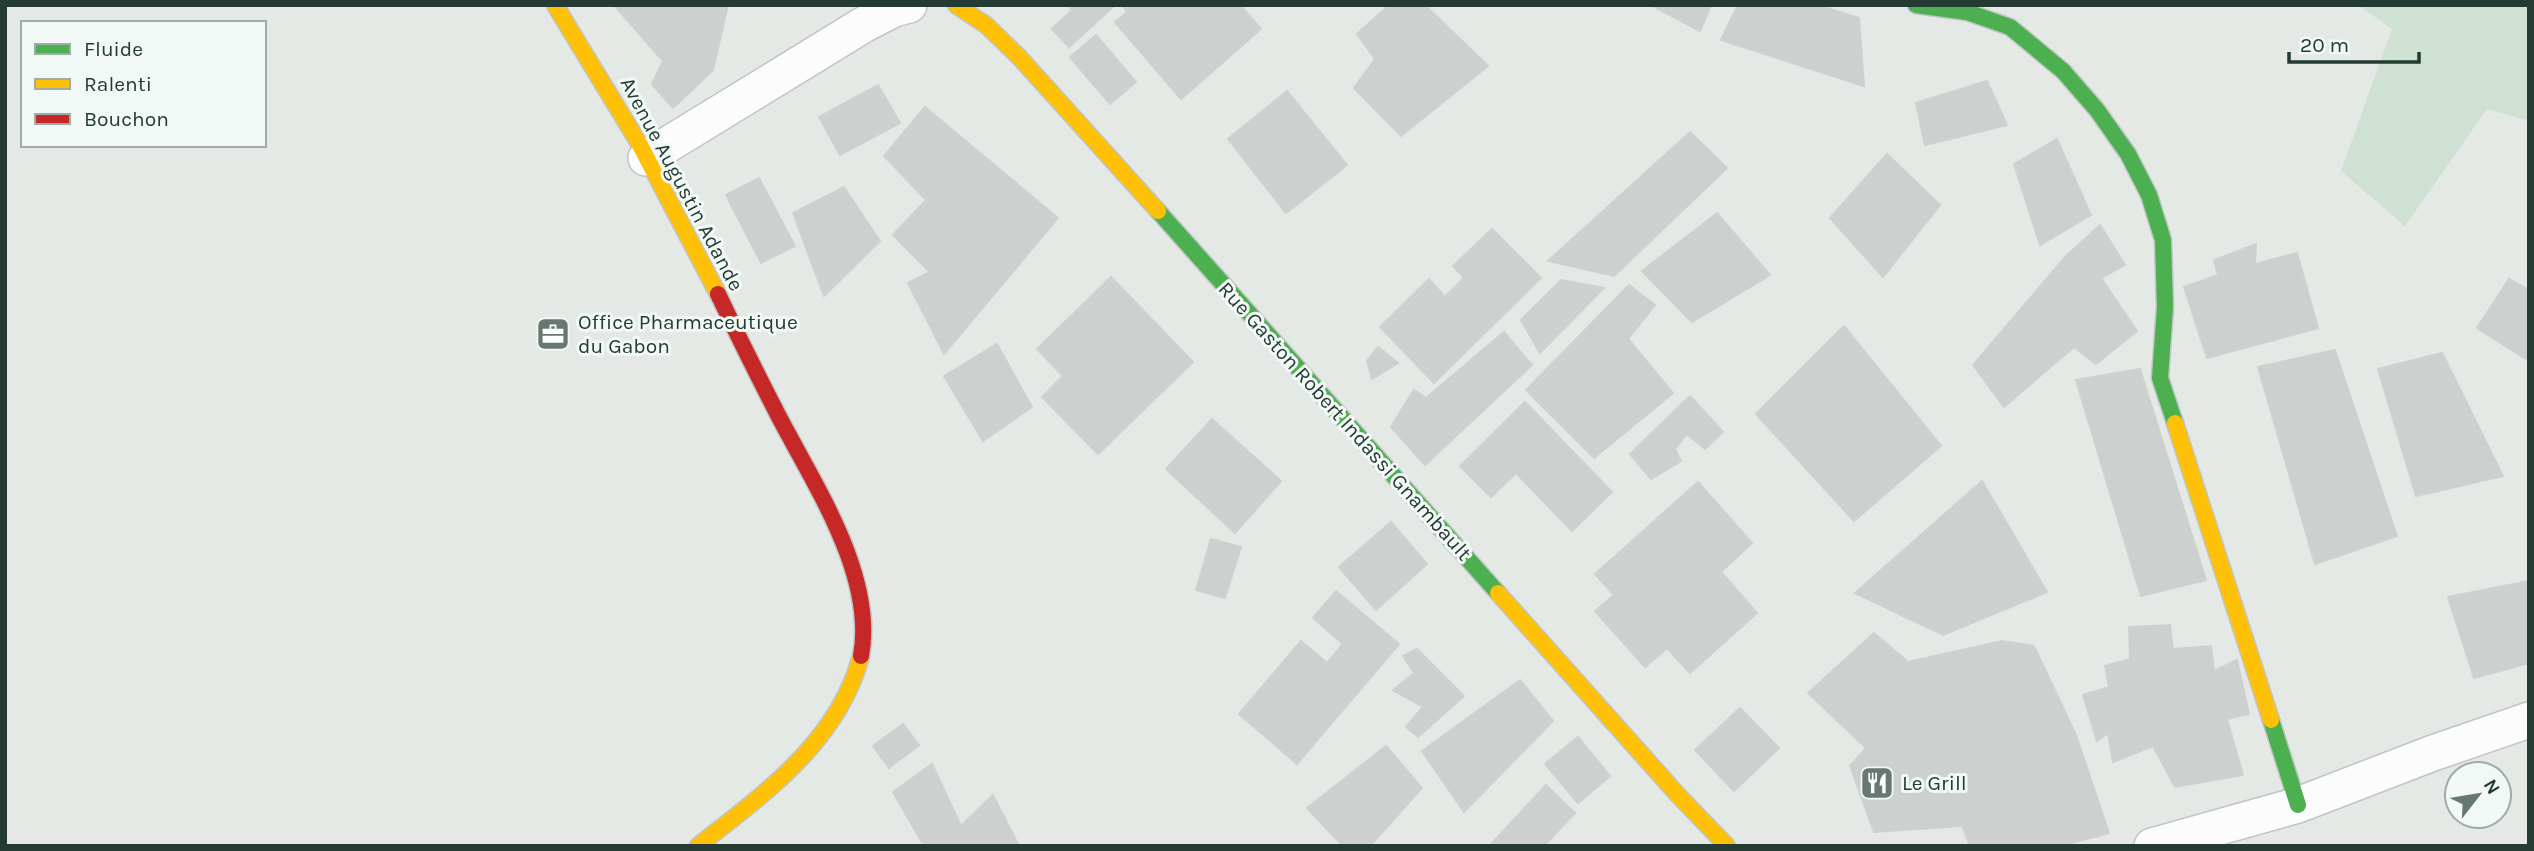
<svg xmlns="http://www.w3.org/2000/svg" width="2534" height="851" viewBox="0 0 2534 851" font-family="Karla,sans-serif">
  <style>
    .green { fill: #cee1d2 }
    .building { fill: #ccd0ce; stroke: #cdd2cf; stroke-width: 2 }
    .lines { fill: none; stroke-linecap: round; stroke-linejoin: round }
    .street-casing { stroke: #c1c6c3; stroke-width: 38 }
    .fast-casing { stroke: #c0c6c3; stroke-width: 19 }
    .slow-casing { stroke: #c0c6c3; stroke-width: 19 }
    .jam-casing { stroke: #c0c6c3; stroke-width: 19 }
    .street { stroke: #fbfcfb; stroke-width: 35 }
    .fast { stroke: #4caf50; stroke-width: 16 }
    .slow { stroke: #ffc107; stroke-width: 16 }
    .jam { stroke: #c62828; stroke-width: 16 }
    .labels { text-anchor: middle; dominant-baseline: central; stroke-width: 6; stroke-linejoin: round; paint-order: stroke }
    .street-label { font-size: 21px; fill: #233b32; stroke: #f2f8f5 }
    .poi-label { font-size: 21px; fill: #233b32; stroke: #f2f8f5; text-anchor: start }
  </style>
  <rect width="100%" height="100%" fill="#e4e9e6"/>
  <polygon class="green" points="2358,5 2529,5 2529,121 2487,109 2405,226 2341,171 2392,29"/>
  <g class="building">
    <polygon points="614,5 728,5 713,70 673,108 652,84 663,61"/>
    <polygon points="1068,5 1115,5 1069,47 1052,29 1072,10"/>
    <polygon points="1122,5 1240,5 1261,29 1181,99 1115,22 1127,12"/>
    <polygon points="1389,5 1425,5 1488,66 1401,136 1354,88 1375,59 1357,34"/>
    <polygon points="1651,5 1711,5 1700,31"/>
    <polygon points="1738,5 1827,5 1827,8 1859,18 1864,86 1721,40"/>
    <polygon points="1096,35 1136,82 1110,104 1070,57"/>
    <polygon points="1987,81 2007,125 1925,145 1916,103"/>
    <polygon points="878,85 900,123 840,155 819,117"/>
    <polygon points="1287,91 1347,165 1286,213 1228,139"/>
    <polygon points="925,107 1058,218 944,354 908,283 930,272 893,235 926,200 884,156"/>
    <polygon points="1690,132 1727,168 1614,276 1548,261"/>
    <polygon points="2057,139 2091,215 2040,245 2014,164"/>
    <polygon points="1887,154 1940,205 1883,277 1830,218"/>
    <polygon points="759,178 795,246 761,263 726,195"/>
    <polygon points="844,187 880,241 824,296 793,213"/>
    <polygon points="1717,213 1770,275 1692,322 1642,271"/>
    <polygon points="2100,225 2125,265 2101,278 2137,331 2096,364 2074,347 2004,407 1973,365 2066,256"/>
    <polygon points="1492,229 1541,278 1434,383 1380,327 1429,279 1445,297 1464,278 1453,266"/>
    <polygon points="2256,244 2255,264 2297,253 2318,328 2207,358 2184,287 2218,275 2214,260"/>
    <polygon points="1111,277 1193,362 1098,454 1042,397 1063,376 1037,349"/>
    <polygon points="2509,279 2529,290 2529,361 2477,328"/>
    <polygon points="1561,280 1604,288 1540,353 1521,320"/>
    <polygon points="1629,285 1655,305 1628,339 1673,393 1594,458 1526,390"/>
    <polygon points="1844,326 1941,446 1854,521 1756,414"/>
    <polygon points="1504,332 1532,365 1425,465 1391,427 1414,390 1426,398"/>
    <polygon points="997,344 1032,407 983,441 944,376"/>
    <polygon points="1378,347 1398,363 1372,379 1367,361"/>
    <polygon points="2335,350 2397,536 2315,564 2258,367"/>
    <polygon points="2442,353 2503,476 2416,496 2378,369"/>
    <polygon points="2140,369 2206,580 2141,596 2076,380"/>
    <polygon points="1690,396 1723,432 1705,449 1687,434 1675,449 1681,461 1651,479 1630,454"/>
    <polygon points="1525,402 1612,492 1572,531 1516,473 1491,497 1460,466"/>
    <polygon points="1212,419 1281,481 1235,533 1166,469"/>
    <polygon points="1982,481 2047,592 1943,635 1855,593"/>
    <polygon points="1698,482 1752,543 1721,572 1757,613 1690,673 1667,648 1645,667 1595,611 1614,595 1595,574"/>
    <polygon points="1391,522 1427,564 1376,610 1339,567"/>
    <polygon points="1211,539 1241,547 1225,598 1196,590"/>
    <polygon points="2529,581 2529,663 2474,678 2448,597"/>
    <polygon points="1336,591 1399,644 1297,764 1239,714 1301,641 1327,663 1343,644 1313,618"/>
    <polygon points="2170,625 2173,649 2211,646 2214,671 2237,660 2249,714 2227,719 2243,775 2175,787 2153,746 2113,762 2108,733 2097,741 2083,695 2109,687 2105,666 2130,659 2129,627"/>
    <polygon points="1874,633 1908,662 2002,641 2034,646 2076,735 2109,833 2060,846 1970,846 1962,826 1874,832 1850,766 1866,748 1808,693"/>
    <polygon points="1417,649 1464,696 1418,737 1406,727 1423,707 1393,690 1414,673 1403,656"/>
    <polygon points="1520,680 1553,721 1464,812 1422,751"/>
    <polygon points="1740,708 1779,748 1734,791 1695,750"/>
    <polygon points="903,724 919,745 889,768 873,746"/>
    <polygon points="1578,737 1610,776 1578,803 1545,764"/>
    <polygon points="1386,746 1422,788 1370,846 1343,846 1307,808"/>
    <polygon points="932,764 961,826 993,795 1019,846 924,846 893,792"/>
    <polygon points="1546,785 1575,813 1544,846 1494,846 1492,843"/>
  </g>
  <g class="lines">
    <defs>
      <g id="street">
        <polyline points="646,158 863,25 894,9 909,5"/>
        <polyline points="2152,846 2298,805 2433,753 2529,720"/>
      </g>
      <g id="fast">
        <polyline points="1916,5 1967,12 2010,27 2063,71 2097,110 2128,154 2149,195 2163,240 2165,307 2160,378 2175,423"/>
        <polyline points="1158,211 1498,593"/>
        <polyline points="2271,720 2298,805"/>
      </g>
      <g id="slow">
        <polyline points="555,5 640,145 718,294"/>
        <polyline points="956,5 986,25 1020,58 1158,211"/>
        <polyline points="2175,423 2271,720"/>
        <polyline points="1498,593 1677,794 1727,846"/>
        <path d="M698 846C765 793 838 742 861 656"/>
      </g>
      <path id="jam" d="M718 294C737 334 757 374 777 413 813 483 876 575 861 656"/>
    </defs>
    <use href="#street" class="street-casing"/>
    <use href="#fast" class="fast-casing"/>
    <use href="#slow" class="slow-casing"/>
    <use href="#jam" class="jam-casing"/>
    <use href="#street" class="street"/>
    <use href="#fast" class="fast"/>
    <use href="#slow" class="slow"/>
    <use href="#jam" class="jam"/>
  </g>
  <defs>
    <symbol id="office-square" viewBox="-11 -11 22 22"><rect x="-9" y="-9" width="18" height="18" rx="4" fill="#677871" stroke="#f2f8f5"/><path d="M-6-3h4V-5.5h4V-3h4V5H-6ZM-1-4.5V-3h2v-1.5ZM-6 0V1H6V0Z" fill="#fff"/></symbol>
    <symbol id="restaurant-square" viewBox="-11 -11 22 22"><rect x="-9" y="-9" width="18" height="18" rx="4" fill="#677871" stroke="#f2f8f5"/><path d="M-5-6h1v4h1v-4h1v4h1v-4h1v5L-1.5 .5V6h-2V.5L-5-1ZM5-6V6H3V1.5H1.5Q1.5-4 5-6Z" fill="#fff"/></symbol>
  </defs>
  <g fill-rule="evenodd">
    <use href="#office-square" x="534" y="315" width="38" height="38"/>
    <use href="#restaurant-square" x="1858" y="764" width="38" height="38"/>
  </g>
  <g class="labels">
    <g class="street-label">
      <text transform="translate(682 184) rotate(62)">Avenue Augustin Adande</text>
      <text transform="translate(1345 421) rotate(48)">Rue Gaston Robert Indassi Gnambault</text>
    </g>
    <g class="poi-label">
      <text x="578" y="322">Office Pharmaceutique<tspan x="578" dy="24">du Gabon</tspan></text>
      <text x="1902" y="783">Le Grill</text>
    </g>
  </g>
  <rect width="2534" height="851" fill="none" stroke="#233b32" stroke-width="14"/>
  <rect x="21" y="21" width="245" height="126" fill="#f2f8f5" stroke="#9faca7" stroke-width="2"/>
  <rect x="35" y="44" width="35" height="10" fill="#4caf50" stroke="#9faca7" stroke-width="2"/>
  <text x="84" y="56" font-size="21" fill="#233b32">Fluide</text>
  <rect x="35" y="79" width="35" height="10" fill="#ffc107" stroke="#9faca7" stroke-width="2"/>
  <text x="84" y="91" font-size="21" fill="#233b32">Ralenti</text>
  <rect x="35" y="114" width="35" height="10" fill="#c62828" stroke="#9faca7" stroke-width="2"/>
  <text x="84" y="126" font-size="21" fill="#233b32">Bouchon</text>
  <g transform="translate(2478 795) rotate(59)"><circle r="33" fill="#f2f8f5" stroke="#9faca7" stroke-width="2"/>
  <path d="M0-5L12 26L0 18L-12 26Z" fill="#677871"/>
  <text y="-10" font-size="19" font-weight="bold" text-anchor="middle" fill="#233b32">N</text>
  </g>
  <path d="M2289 52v10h130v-10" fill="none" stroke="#233b32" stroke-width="3.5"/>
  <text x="2300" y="52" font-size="21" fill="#233b32" stroke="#f2f8f5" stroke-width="5" paint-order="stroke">20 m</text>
</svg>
